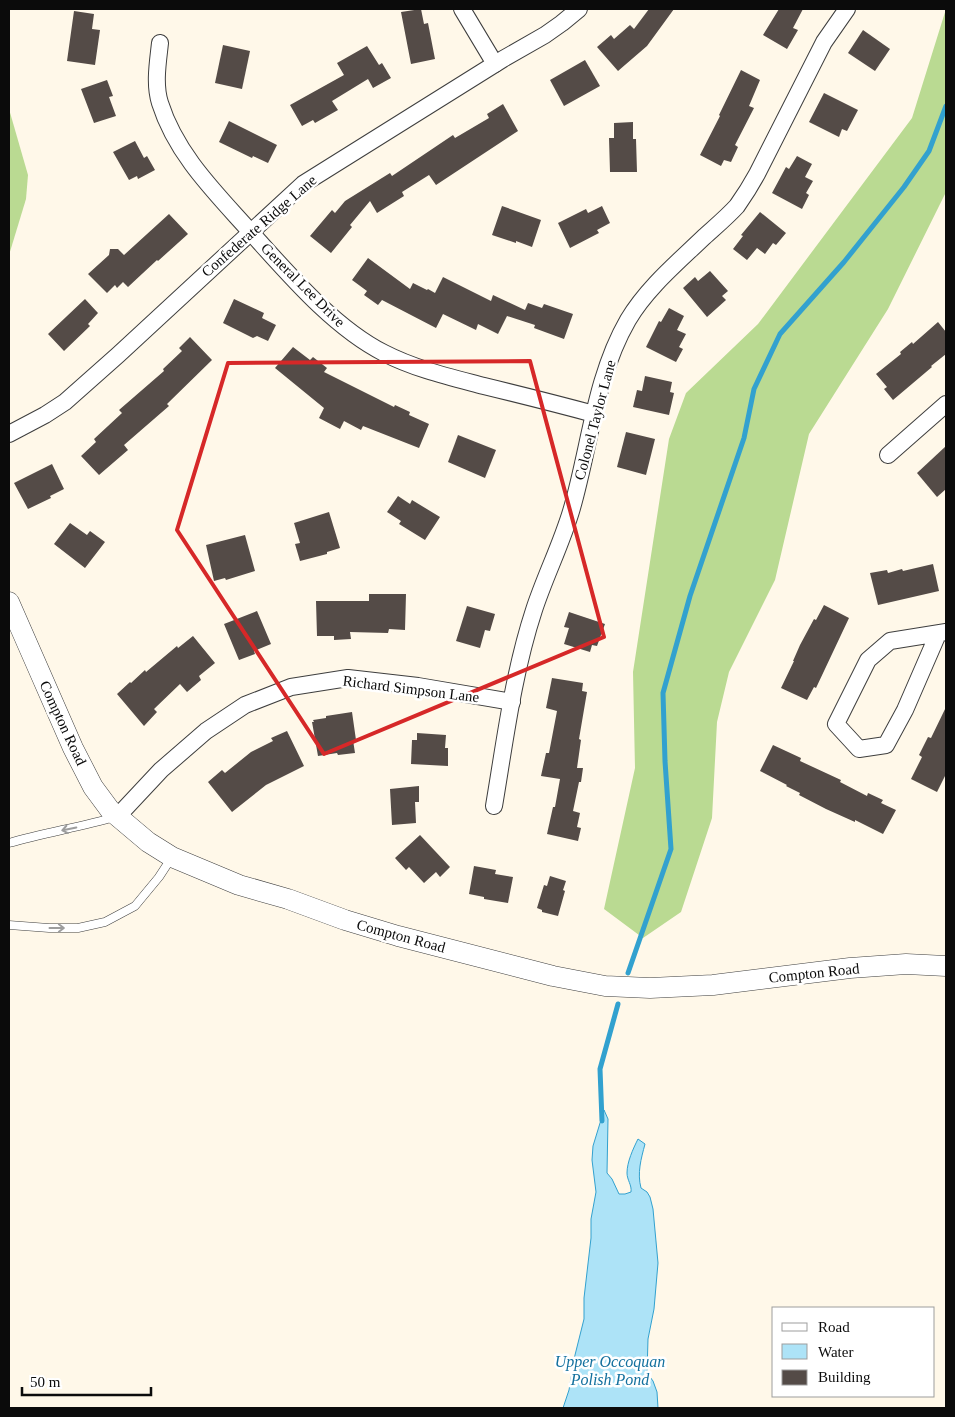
<svg xmlns="http://www.w3.org/2000/svg" width="955" height="1417" viewBox="0 0 955 1417" font-family="'Times New Roman',serif">
  <style>
    .forest { fill: #bada92 }
    .water { fill: #ade3f7; stroke: #32a1cf }
    .lines { fill: none; stroke-linecap: round; stroke-linejoin: round }
    .stream { stroke: #32a1cf; stroke-width: 5 }
    .building { fill: #544b47 }
    .service-casing { stroke: #3e3e3e; stroke-width: 9 }
    .minor-casing { stroke: #3e3e3e; stroke-width: 18 }
    .tertiary-casing { stroke: #3e3e3e; stroke-width: 21 }
    .service { stroke: #fff; stroke-width: 8 }
    .minor { stroke: #fff; stroke-width: 16 }
    .tertiary { stroke: #fff; stroke-width: 20 }
    .oneway { stroke: #9d9d9d }
    .marked { fill: none; stroke: #d62828; stroke-width: 4; stroke-linejoin: round }
    .labels { text-anchor: middle; dominant-baseline: central; stroke-width: 5; stroke-linejoin: round; paint-order: stroke }
    .street-label { font-size: 15px; fill: #0b0b0b; stroke: #fff }
    .water-label { font-size: 16px; font-style: italic; fill: #13709e; stroke: #fff }
  </style>
  <rect width="100%" height="100%" fill="#fff8e9"/>
  <g class="forest">
    <polygon points="946,9 946,192 888,309 809,434 775,580 729,672 717,722 712,818 681,912 643,938 604,909 635,768 633,672 669,439 686,393 758,324 912,118"/>
    <polygon points="9,109 28,175 26,199 9,255"/>
  </g>
  <path class="water" d="M604 1110 608 1119 607 1173 612 1179 619 1194H625L631 1192C632 1185 627 1180 627 1173 627 1162 633 1149 638 1139L645 1144C641 1159 637 1173 641 1188L647 1192 650 1197 653 1209 658 1263 654 1309 648 1339 647 1373 653 1381 657 1392 658 1408H563L569 1390 575 1355 584 1319V1298L591 1238V1219L596 1192 592 1160 593 1146Z"/>
  <g class="lines">
    <g class="stream">
      <polyline points="628,973 671,849 665,761 663,693 690,596 744,438 754,389 780,334 844,262 904,187 929,151 946,106"/>
      <polyline points="602,1121 600,1069 618,1004"/>
    </g>
  </g>
  <g class="building">
    <polygon points="421,9 424,24 428,23 435,59 411,64 401,12"/>
    <polygon points="649,9 674,9 647,46 618,71 597,47 611,35 614,39 630,25 634,29"/>
    <polygon points="779,9 803,9 793,28 798,30 787,49 763,35"/>
    <polygon points="74,11 94,14 92,29 100,30 95,65 67,61"/>
    <polygon points="863,30 890,49 875,71 848,53"/>
    <polygon points="223,45 250,51 242,89 215,83"/>
    <polygon points="367,46 379,65 382,63 391,78 373,88 368,79 332,101 338,110 315,123 313,120 302,126 290,105 344,75 337,63"/>
    <polygon points="585,60 600,86 564,106 550,80"/>
    <polygon points="741,70 760,80 749,106 754,108 735,145 738,147 731,162 724,160 721,166 700,155 720,116 719,115"/>
    <polygon points="107,80 113,96 109,97 116,116 94,123 81,89"/>
    <polygon points="824,93 858,110 847,131 842,129 839,137 809,122"/>
    <polygon points="503,104 518,131 436,185 429,175 402,192 404,196 377,213 370,201 350,225 352,227 331,253 310,236 332,210 335,213 345,201 390,173 392,176 453,135 455,138 489,118 487,114"/>
    <polygon points="229,121 277,145 268,163 253,156 252,158 219,142"/>
    <polygon points="633,122 633,139 636,139 637,172 610,172 609,138 614,138 614,123"/>
    <polygon points="135,141 144,158 147,156 155,170 138,179 137,176 129,180 113,152"/>
    <polygon points="797,156 812,164 805,177 813,181 806,193 809,195 802,209 772,193 786,167 789,169"/>
    <polygon points="502,206 541,220 532,247 516,241 516,243 492,235"/>
    <polygon points="602,206 610,223 597,230 599,233 570,248 558,223 586,209 588,213"/>
    <polygon points="760,212 786,233 776,245 773,243 765,254 757,248 747,260 733,249 743,236 741,235"/>
    <polygon points="169,214 188,234 158,261 157,260 128,287 123,282 117,288 115,285 107,293 88,274 109,255 110,249 118,249 124,255"/>
    <polygon points="368,258 410,289 413,283 427,290 428,289 435,293 443,277 491,301 493,295 525,310 528,303 542,308 544,304 573,314 564,339 534,328 535,325 507,316 498,334 478,324 476,330 443,314 436,328 382,300 378,305 364,295 367,291 352,280"/>
    <polygon points="710,271 728,291 722,296 726,300 707,317 683,288 695,277 698,281"/>
    <polygon points="85,299 98,313 88,324 90,326 64,351 48,334"/>
    <polygon points="234,299 264,313 262,318 276,325 268,341 257,336 253,338 223,323"/>
    <polygon points="669,308 684,316 677,330 686,334 679,347 683,349 676,362 646,347 659,321 661,322"/>
    <polygon points="938,322 946,332 946,354 931,366 932,367 893,400 884,389 887,387 876,374 901,354 900,352 912,342 913,344"/>
    <polygon points="190,337 212,360 167,404 169,406 124,445 128,450 99,475 81,456 96,442 94,439 122,413 119,410 164,371 163,369 182,351 179,348"/>
    <polygon points="293,347 310,360 313,357 327,368 324,372 394,407 395,405 410,412 409,415 429,424 419,448 363,426 361,430 344,421 340,429 319,418 324,408 275,368"/>
    <polygon points="645,376 672,382 670,392 674,393 669,415 633,407 637,390 642,391"/>
    <polygon points="626,432 655,439 646,475 617,467"/>
    <polygon points="458,435 496,450 485,478 448,462"/>
    <polygon points="946,446 946,489 937,497 917,473"/>
    <polygon points="52,464 64,489 50,496 51,498 28,509 14,483"/>
    <polygon points="398,496 410,504 412,500 440,517 425,540 399,524 401,521 387,512"/>
    <polygon points="329,512 340,548 327,552 327,554 300,561 295,544 300,543 294,523"/>
    <polygon points="70,523 87,535 90,531 105,542 85,568 54,544"/>
    <polygon points="245,535 255,571 226,580 225,578 214,581 206,545"/>
    <polygon points="933,564 939,591 878,605 870,573 887,570 888,573 902,569 903,571"/>
    <polygon points="369,594 406,594 405,630 389,629 388,633 350,632 351,639 334,640 334,636 317,636 316,601 369,601"/>
    <polygon points="824,605 849,618 816,688 814,687 807,700 781,688 794,661 793,661 800,645 814,619 816,620"/>
    <polygon points="467,606 495,614 490,631 485,630 480,648 456,641"/>
    <polygon points="257,611 271,644 254,651 255,654 239,660 224,624"/>
    <polygon points="569,612 605,624 597,646 592,645 590,652 564,644 569,628 564,627"/>
    <polygon points="193,636 215,663 199,676 201,680 187,692 180,684 154,709 157,712 144,726 117,694 130,682 131,683 145,670 146,672 177,646 178,648"/>
    <polygon points="552,678 583,683 582,691 587,692 579,739 581,740 577,768 583,768 581,782 579,782 573,811 580,813 577,827 581,828 578,841 547,834 553,807 555,807 560,779 541,776 546,753 549,753 557,711 546,708"/>
    <polygon points="946,707 946,774 937,792 911,779 922,757 919,755 928,737 931,738"/>
    <polygon points="352,712 356,740 353,740 355,753 338,755 337,753 318,756 312,722 314,722 313,720 326,718 326,716"/>
    <polygon points="287,731 304,766 266,785 232,812 208,782 222,770 225,773 251,752 273,741 271,738"/>
    <polygon points="417,733 446,735 445,748 448,748 448,766 411,764 412,740 417,740"/>
    <polygon points="773,745 801,758 800,761 841,780 840,782 867,796 868,793 883,800 881,803 896,810 883,834 855,820 855,822 826,809 799,795 800,793 786,786 787,785 760,771"/>
    <polygon points="419,786 419,802 415,802 416,823 392,825 390,789"/>
    <polygon points="420,835 450,867 440,877 436,872 424,883 409,867 406,870 395,858"/>
    <polygon points="474,866 496,870 495,874 513,877 508,903 484,899 484,897 469,894"/>
    <polygon points="550,876 566,881 563,890 565,891 558,916 542,912 542,910 537,908 544,885 547,886"/>
  </g>
  <g class="lines">
    <defs>
      <g id="service">
        <path d="M9 843C44 833 80 827 115 817"/>
        <polyline points="9,925 49,928 78,928 105,922 135,906 159,877 172,857"/>
      </g>
      <g id="minor">
        <polyline points="462,9 495,64"/>
        <path d="M160 43C158 62 154 84 160 103 177 157 219 196 255 237 292 278 335 328 384 353 415 369 450 377 484 386 521 395 557 404 594 414"/>
        <polyline points="9,434 45,415 65,402 118,355 303,184 503,59 545,35 562,23 579,9"/>
        <polyline points="888,455 946,404"/>
        <polyline points="938,634 905,710 886,745 859,749 836,724 868,660 890,641 946,632"/>
        <path d="M494 806C505 741 513 674 534 610 545 576 562 543 572 508 590 446 595 377 628 320 647 288 677 263 704 237 715 227 727 217 737 206 744 196 751 185 757 174L824 42 847 9"/>
        <polyline points="117,817 161,770 206,731 245,705 291,687 348,678 418,686 512,702"/>
      </g>
      <polyline id="tertiary" points="9,602 73,748 93,787 110,810 148,842 172,857 239,885 288,899 345,920 398,936 553,976 605,986 650,988 713,985 850,968 906,964 946,966"/>
    </defs>
    <use href="#service" class="service-casing"/>
    <use href="#minor" class="minor-casing"/>
    <use href="#tertiary" class="tertiary-casing"/>
    <use href="#service" class="service"/>
    <use href="#minor" class="minor"/>
    <use href="#tertiary" class="tertiary"/>
  </g>
  <defs><path id="oneway-shaft" d="M-6 0H5M1.5-3L5.5 0L1.5 3" fill="none" stroke-width="1.6" stroke-linecap="round" stroke-linejoin="round" transform="scale(1.25)"/></defs>
  <g class="oneway">
    <use href="#oneway-shaft" transform="translate(69 829) rotate(168)"/>
    <use href="#oneway-shaft" transform="translate(57 928)"/>
  </g>
  <path class="marked" d="M530 361 604 637 324 754 177 530 228 363Z"/>
  <g class="labels">
    <g class="street-label">
      <text transform="translate(259 226) rotate(-41)">Confederate Ridge Lane</text>
      <text transform="translate(303 285) rotate(45)">General Lee Drive</text>
      <text transform="translate(595 420) rotate(-75)">Colonel Taylor Lane</text>
      <text transform="translate(411 689) rotate(7)">Richard Simpson Lane</text>
      <text transform="translate(63 723) rotate(65)">Compton Road</text>
      <text transform="translate(401 936) rotate(15)">Compton Road</text>
      <text transform="translate(814 973) rotate(-6)">Compton Road</text>
    </g>
    <g class="water-label">
      <text x="610" y="1361">Upper Occoquan<tspan x="610" dy="18">Polish Pond</tspan></text>
    </g>
  </g>
  <rect width="955" height="1417" fill="none" stroke="#0b0b0b" stroke-width="20"/>
  <rect x="772" y="1307" width="162" height="90" fill="#ffffff" stroke="#9d9d9d"/>
  <rect x="782" y="1323" width="25" height="8" fill="#ffffff" stroke="#9d9d9d"/>
  <text x="818" y="1332" font-size="15" fill="#0b0b0b">Road</text>
  <rect x="782" y="1344" width="25" height="15" fill="#ade3f7" stroke="#9d9d9d"/>
  <text x="818" y="1357" font-size="15" fill="#0b0b0b">Water</text>
  <rect x="782" y="1370" width="25" height="15" fill="#544b47" stroke="#9d9d9d"/>
  <text x="818" y="1382" font-size="15" fill="#0b0b0b">Building</text>
  <path d="M22 1387v8h129v-8" fill="none" stroke="#0b0b0b" stroke-width="2.5"/>
  <text x="30" y="1387" font-size="15" fill="#0b0b0b" stroke="#ffffff" stroke-width="4" paint-order="stroke">50 m</text>
</svg>
